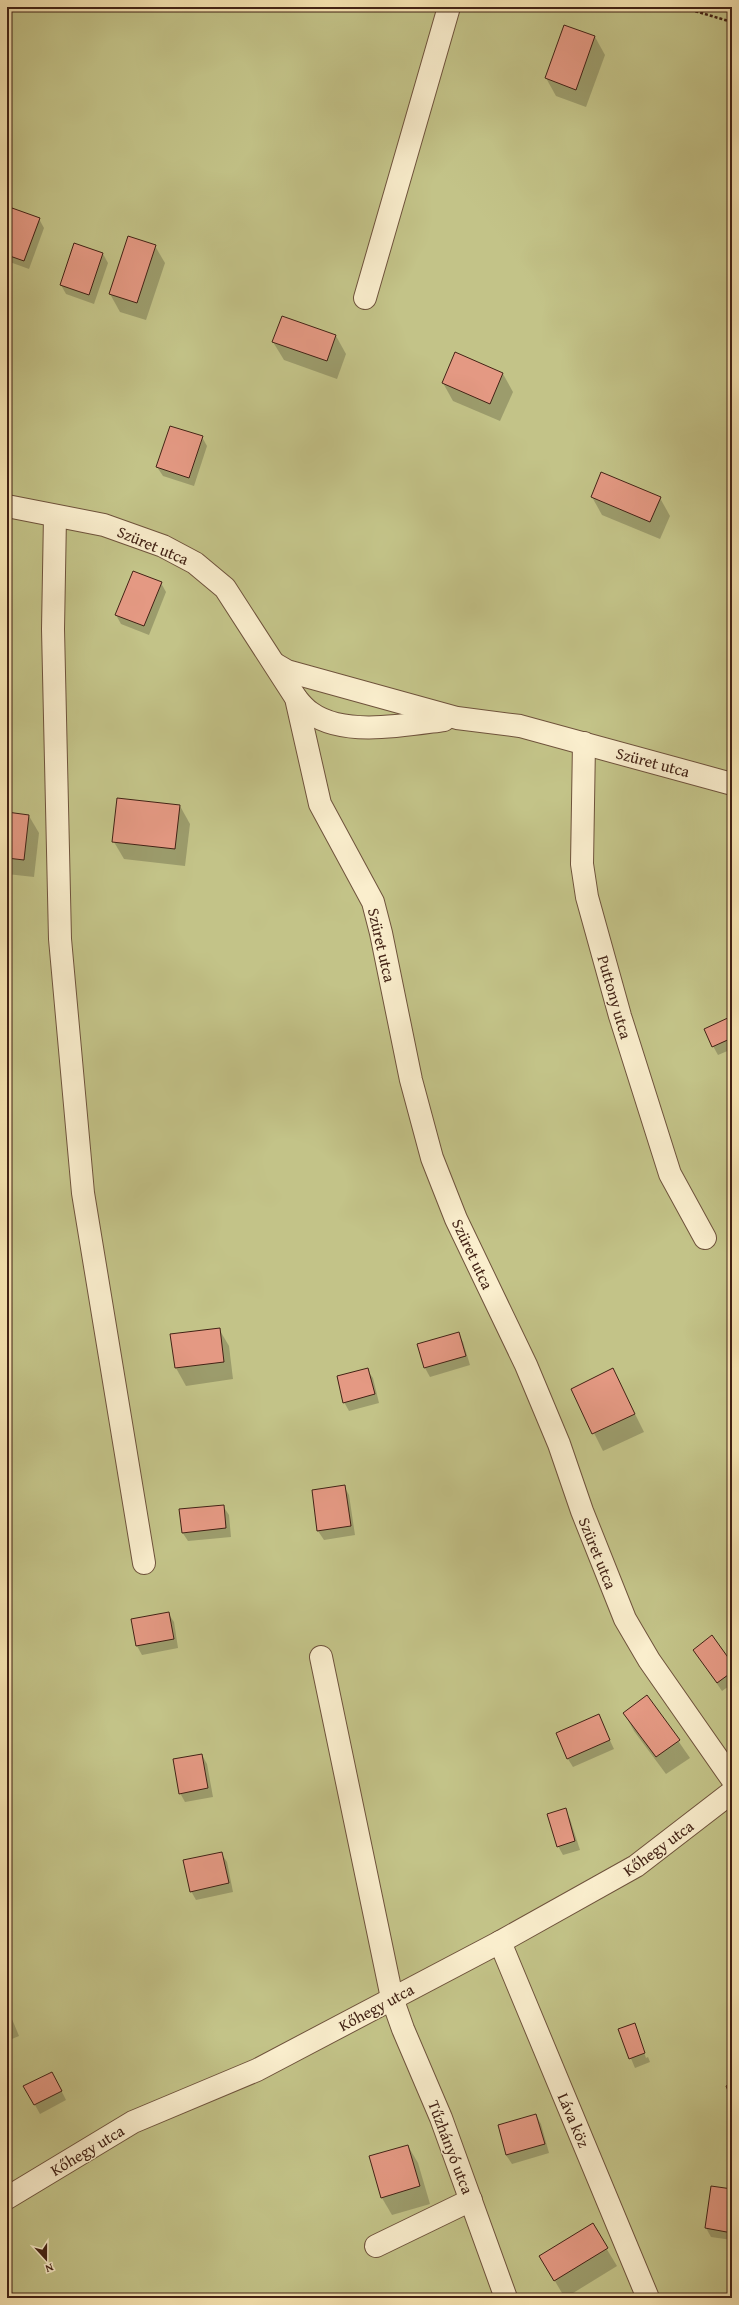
<svg xmlns="http://www.w3.org/2000/svg" width="739" height="2305" viewBox="0 0 739 2305" font-family="'Gentium Book Plus',serif">
  <style>
    .green { fill: #c3c388; stroke: #82724e }
    .shadow { fill: #0003 }
    .building { fill: #e49983; stroke: #422215 }
    .lines { fill: none; stroke-linecap: round; stroke-linejoin: round }
    .minor-casing { stroke: #6f533c; stroke-width: 24 }
    .path { stroke: #422215; stroke-width: 2.5; stroke-dasharray: 3 2; stroke-linecap: butt }
    .minor { stroke: #faeecd; stroke-width: 22 }
    .labels { text-anchor: middle; dominant-baseline: central; stroke-width: 3; stroke-linejoin: round; paint-order: stroke }
    .street-label { font-size: 16px; fill: #422215; stroke: #faeecd }
  </style>
  <rect width="100%" height="100%" fill="#f7e5b2"/>
  <filter id="stains"><feTurbulence type="fractalNoise" baseFrequency=".005" numOctaves="4"/><feColorMatrix values="0 0 0 0 .2 0 0 0 0 .09 0 0 0 0 .02 0 0 0 .5 -.17"/></filter>
  <radialGradient id="worn" r=".72"><stop offset=".6" stop-color="#630" stop-opacity="0"/><stop offset="1" stop-color="#630" stop-opacity=".3"/></radialGradient>
  <rect class="green" x="7" y="7" width="725" height="2291"/>
  <g class="shadow">
    <polygon points="565,26 595,37 605,55 586,107 556,96 546,78"/>
    <polygon points="39,219 44,228 29,269 7,261 7,224"/>
    <polygon points="155,246 165,263 146,320 120,312 110,294"/>
    <polygon points="103,254 108,263 94,304 66,294 61,285"/>
    <polygon points="282,317 336,336 346,354 337,379 284,360 273,342"/>
    <polygon points="456,353 503,374 513,392 500,421 453,401 443,383"/>
    <polygon points="202,437 207,446 194,486 163,476 157,467"/>
    <polygon points="592,497 660,498 670,516 660,539 602,515"/>
    <polygon points="161,583 166,592 149,635 121,624 116,615"/>
    <polygon points="180,806 190,824 185,866 124,859 114,842"/>
    <polygon points="7,813 29,816 39,833 34,877 7,874"/>
    <polygon points="732,1017 732,1049 718,1055 713,1046"/>
    <polygon points="219,1329 229,1346 233,1379 186,1386 176,1368 171,1335"/>
    <polygon points="458,1333 463,1342 470,1365 430,1377 425,1368"/>
    <polygon points="367,1370 373,1378 379,1403 349,1411 344,1402"/>
    <polygon points="613,1370 644,1432 603,1451 572,1389"/>
    <polygon points="344,1486 349,1495 355,1535 324,1540 318,1531"/>
    <polygon points="223,1506 229,1515 231,1537 188,1541 182,1532"/>
    <polygon points="168,1613 174,1622 178,1648 142,1655 137,1646 132,1619"/>
    <polygon points="694,1650 732,1664 732,1684 722,1691"/>
    <polygon points="647,1696 690,1758 666,1774 634,1731 624,1713"/>
    <polygon points="598,1715 614,1749 573,1767 568,1759"/>
    <polygon points="202,1755 207,1764 213,1797 185,1802 180,1793"/>
    <polygon points="565,1810 570,1819 580,1850 563,1855 558,1846"/>
    <polygon points="221,1853 227,1862 233,1892 196,1900 191,1891"/>
    <polygon points="7,2007 19,2036 7,2041"/>
    <polygon points="634,2025 639,2033 637,2033 646,2058 648,2057 650,2062 635,2068 619,2030"/>
    <polygon points="57,2082 66,2100 40,2114 25,2087"/>
    <polygon points="536,2115 541,2124 549,2153 512,2164 506,2155"/>
    <polygon points="408,2146 418,2163 430,2204 392,2215 382,2198 370,2157"/>
    <polygon points="712,2187 732,2190 732,2240 711,2237 706,2228"/>
    <polygon points="592,2225 617,2266 565,2298 540,2256"/>
  </g>
  <g class="building">
    <polygon points="564,25 595,36 576,90 545,78"/>
    <polygon points="12,208 40,218 24,261 7,255 7,221"/>
    <polygon points="128,236 156,245 137,303 109,294"/>
    <polygon points="74,243 103,253 89,295 60,285"/>
    <polygon points="282,316 336,335 327,361 272,342"/>
    <polygon points="455,352 503,373 490,404 442,383"/>
    <polygon points="170,426 203,436 189,478 156,467"/>
    <polygon points="601,472 661,497 650,522 591,497"/>
    <polygon points="133,571 162,582 144,626 115,615"/>
    <polygon points="117,798 180,805 175,849 112,842"/>
    <polygon points="7,812 29,815 24,860 7,858"/>
    <polygon points="732,1016 732,1038 712,1047 704,1029"/>
    <polygon points="220,1328 224,1362 175,1368 170,1334"/>
    <polygon points="459,1332 466,1356 424,1368 417,1344"/>
    <polygon points="368,1368 375,1394 343,1403 337,1376"/>
    <polygon points="613,1368 635,1414 592,1434 571,1389"/>
    <polygon points="345,1485 351,1526 317,1531 312,1490"/>
    <polygon points="224,1505 226,1528 182,1533 179,1509"/>
    <polygon points="169,1612 174,1639 136,1646 131,1619"/>
    <polygon points="712,1635 732,1663 732,1672 717,1683 693,1650"/>
    <polygon points="647,1695 680,1740 656,1757 623,1713"/>
    <polygon points="599,1714 610,1740 567,1759 556,1733"/>
    <polygon points="202,1754 208,1788 179,1794 173,1759"/>
    <polygon points="566,1808 575,1841 557,1847 547,1814"/>
    <polygon points="222,1852 229,1883 190,1892 183,1860"/>
    <polygon points="635,2023 645,2053 629,2059 618,2029"/>
    <polygon points="52,2072 62,2091 34,2105 23,2086"/>
    <polygon points="732,2083 732,2101 726,2086"/>
    <polygon points="536,2114 545,2144 506,2155 498,2125"/>
    <polygon points="408,2145 420,2186 381,2198 369,2156"/>
    <polygon points="711,2186 732,2189 732,2233 705,2228"/>
    <polygon points="593,2223 608,2248 554,2281 539,2256"/>
  </g>
  <g class="lines">
    <defs>
      <g id="minor">
        <polyline points="365,298 449,7"/>
        <polyline points="7,506 104,525 163,546 195,563 225,588 296,698 320,804 373,902 381,933 411,1080 432,1158 456,1219 526,1365 559,1444 582,1511 625,1619 649,1660 732,1779"/>
        <polyline points="55,516 53,629 60,939 83,1193 144,1563"/>
        <polyline points="275,664 287,671 457,718 520,726 732,784"/>
        <path d="M296 698C300 703 305 709 311 713 344 737 406 725 444 720"/>
        <polyline points="584,743 582,864 587,897 620,1016 670,1174 705,1238"/>
        <polyline points="321,1657 392,1998 403,2029 441,2118 506,2298"/>
        <polyline points="500,1942 648,2298"/>
        <polyline points="7,2198 133,2122 257,2070 500,1942 636,1866 732,1792"/>
        <polyline points="376,2246 471,2200"/>
      </g>
    </defs>
    <use href="#minor" class="minor-casing"/>
    <polyline class="path" points="681,7 732,22"/>
    <use href="#minor" class="minor"/>
  </g>
  <g class="labels">
    <g class="street-label">
      <text transform="translate(153 545) rotate(23)">Szüret utca</text>
      <text transform="translate(653 762) rotate(15)">Szüret utca</text>
      <text transform="translate(382 945) rotate(77)">Szüret utca</text>
      <text transform="translate(615 997) rotate(74)">Puttony utca</text>
      <text transform="translate(473 1254) rotate(65)">Szüret utca</text>
      <text transform="translate(598 1553) rotate(68)">Szüret utca</text>
      <text transform="translate(658 1848) rotate(-36)">Kőhegy utca</text>
      <text transform="translate(376 2007) rotate(-28)">Kőhegy utca</text>
      <text transform="translate(574 2120) rotate(67)">Láva köz</text>
      <text transform="translate(451 2147) rotate(69)">Tűzhányó utca</text>
      <text transform="translate(87 2150) rotate(-31)">Kőhegy utca</text>
    </g>
  </g>
  <rect width="739" height="2305" fill="none" stroke="#f7e5b2" stroke-width="24"/>
  <rect x="8" y="8" width="723" height="2289" fill="none" stroke="#422215" stroke-width="2"/>
  <rect x="12" y="12" width="715" height="2281" fill="none" stroke="#422215"/>
  <g transform="translate(46 2259) rotate(159)" stroke="#faeecd" stroke-width="3" paint-order="stroke">
  <path d="M0-3L7 15L0 10L-7 15Z" fill="#422215"/>
  <text y="-6" font-size="11" font-weight="bold" text-anchor="middle" fill="#422215">N</text>
  </g>
  <rect width="100%" height="100%" filter="url(#stains)"/>
  <rect width="100%" height="100%" fill="url(#worn)"/>
</svg>
